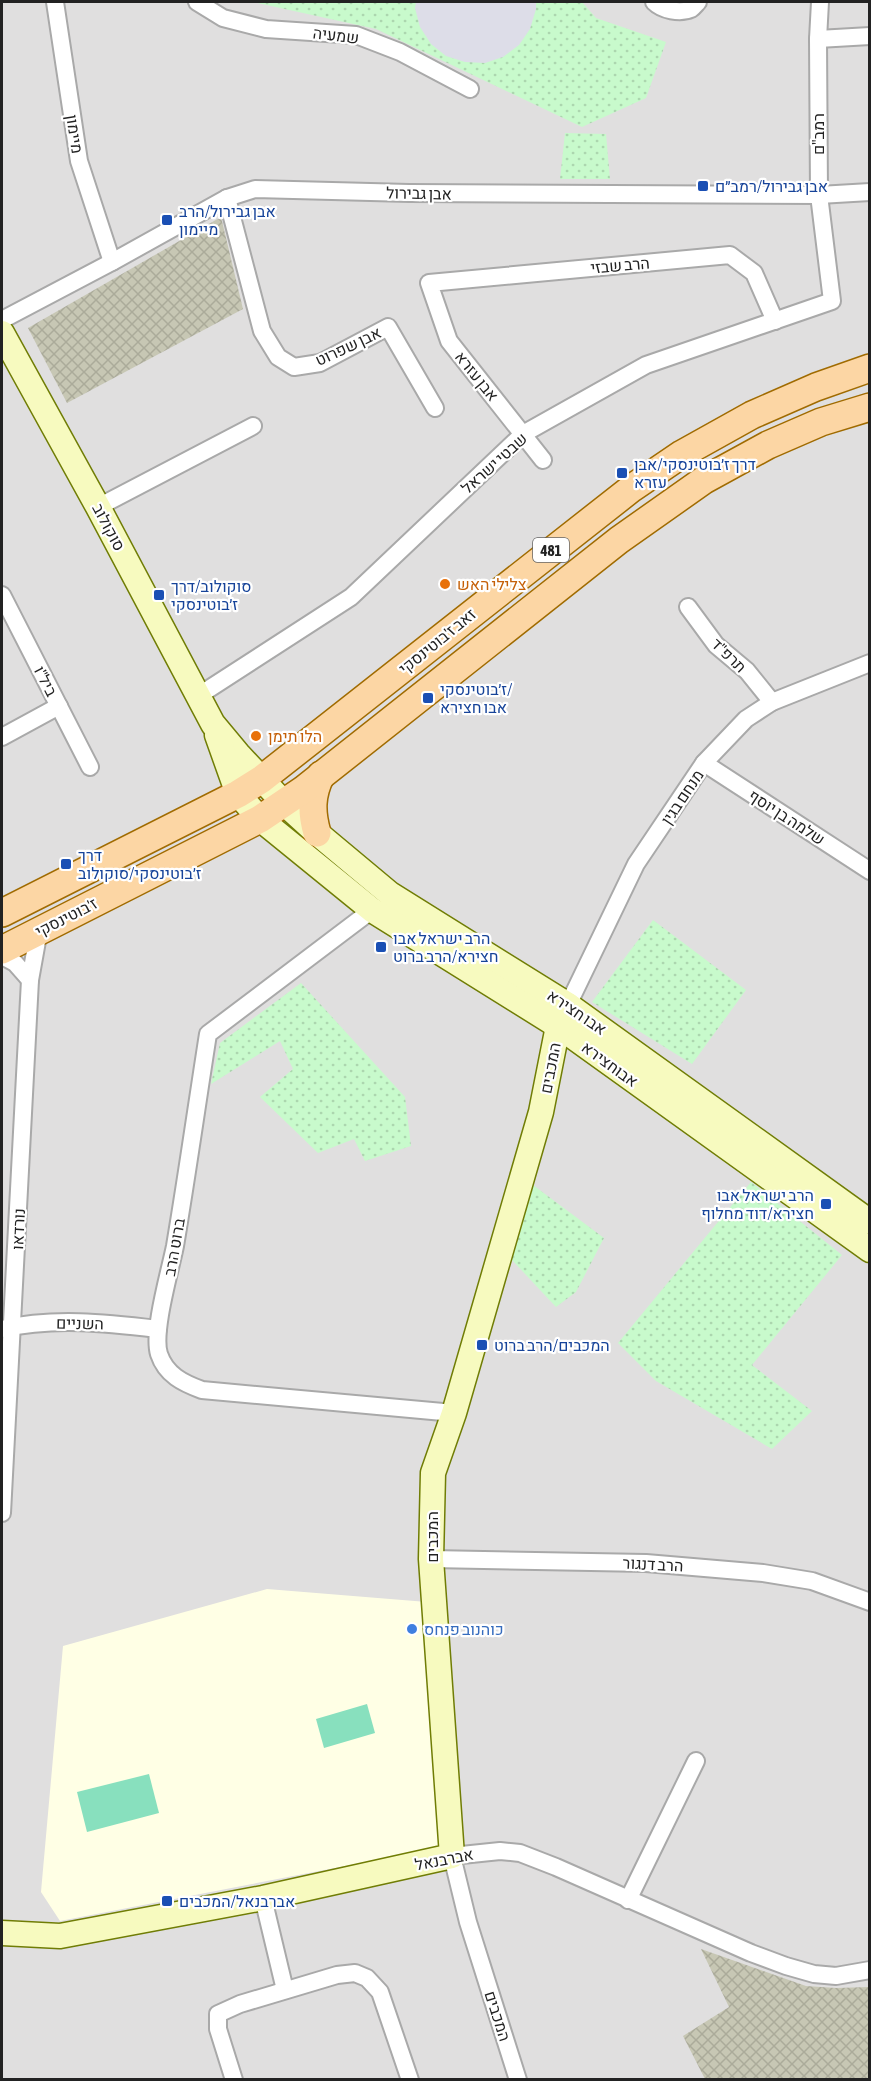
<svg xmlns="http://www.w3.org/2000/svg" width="871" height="2081" viewBox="0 0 871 2081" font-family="'Asap Condensed',Heebo,sans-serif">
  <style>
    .residential { fill: #e0dfdf }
    .education { fill: #ffffe5 }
    .construction { fill: url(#construction-cross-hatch) }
    .park { fill: url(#park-dots) }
    .pitch { fill: #88e0be }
    .plaza { fill: #dddde8 }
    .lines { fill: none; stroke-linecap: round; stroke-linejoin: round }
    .street-casing { stroke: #a9a9a9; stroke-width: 20 }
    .secondary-casing { stroke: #707d05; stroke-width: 27 }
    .primary-casing { stroke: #a06b00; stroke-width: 30 }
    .street { stroke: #fff; stroke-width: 16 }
    .secondary { stroke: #f7fabf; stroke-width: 24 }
    .primary { stroke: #fcd6a4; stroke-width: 27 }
    .transit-dot { fill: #1a4fb4; stroke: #fff; stroke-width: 2 }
    .food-dot { fill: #e8710a; stroke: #fff; stroke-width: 2 }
    .shop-dot { fill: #3f7fe0; stroke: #fff; stroke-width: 2 }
    .labels { text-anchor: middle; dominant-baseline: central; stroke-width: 4.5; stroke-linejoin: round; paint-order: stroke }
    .shield { fill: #fff; stroke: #646464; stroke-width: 1.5 }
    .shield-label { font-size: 15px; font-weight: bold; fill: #222 }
    .street-label { font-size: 16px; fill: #222; stroke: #fff }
    .transit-label { font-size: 16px; fill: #164399; stroke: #fff; text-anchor: start }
    .food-label { font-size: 16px; fill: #c56008; stroke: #fff; text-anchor: start }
    .shop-label { font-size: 16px; fill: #366cbe; stroke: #fff; text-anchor: start }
  </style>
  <defs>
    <pattern id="construction-cross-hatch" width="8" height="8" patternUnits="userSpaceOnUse" patternTransform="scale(1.5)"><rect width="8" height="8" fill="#c7c7b4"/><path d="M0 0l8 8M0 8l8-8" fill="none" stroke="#abab9a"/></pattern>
    <pattern id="park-dots" width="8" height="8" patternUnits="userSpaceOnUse" patternTransform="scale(1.5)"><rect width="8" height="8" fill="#c8facc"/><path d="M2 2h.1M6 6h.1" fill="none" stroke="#acd6af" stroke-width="1.8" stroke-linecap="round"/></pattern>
  </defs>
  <rect width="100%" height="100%" fill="#f2efe9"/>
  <rect class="residential" x="2" y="2" width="867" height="2077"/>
  <polygon class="education" points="267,1589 427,1602 444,1847 60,1921 41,1892 63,1646"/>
  <g class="construction">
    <polygon points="221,217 243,309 67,403 28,328"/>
    <polygon points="701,1949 806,1986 836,1988 869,1987 869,2079 705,2079 683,2036 729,2007"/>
  </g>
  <g class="park">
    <polygon points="253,2 582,2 596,18 666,42 646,98 582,127 376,29"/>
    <polygon points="565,133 606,134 610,179 560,179"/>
    <polygon points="653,920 746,990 692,1064 592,1002"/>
    <polygon points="301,983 405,1097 411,1146 365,1161 354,1139 318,1153 260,1097 293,1069 280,1041 211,1084 220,1043"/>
    <polygon points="751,1182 842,1255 752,1365 812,1411 772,1449 656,1381 618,1343"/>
    <polygon points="533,1185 604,1238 576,1292 556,1307 512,1260"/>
  </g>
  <g class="pitch">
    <polygon points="367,1704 375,1733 324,1748 316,1719"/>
    <polygon points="149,1774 159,1813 87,1832 77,1792"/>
  </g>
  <polygon class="plaza" points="416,2 536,2 536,9 530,29 519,45 503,57 485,63 465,62 446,56 431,44 420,27 415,8"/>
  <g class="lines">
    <defs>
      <g id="street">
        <polyline points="55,2 79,161 112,262"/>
        <polyline points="197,2 223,18 266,29 356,35 400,52 470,89"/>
        <path d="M654 2C662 10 680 14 691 9 694 7 696 4 698 2"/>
        <polyline points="818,39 870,36"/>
        <polyline points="227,198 262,331 278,357 294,367 320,363 388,327 435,408"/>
        <polyline points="2,320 112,262 227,198 255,189 409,193 819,195 870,192"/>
        <polyline points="543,460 449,341 429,283 730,255 754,273 775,321"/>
        <polyline points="98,507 253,426"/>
        <polyline points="2,595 90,767"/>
        <polyline points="688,607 716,645 747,671 772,702"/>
        <polyline points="198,696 351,597 523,434 646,365 832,301 819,195 818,39 820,2"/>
        <polyline points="2,737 59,706"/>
        <polyline points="704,763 870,871"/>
        <path d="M372 910 208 1034C197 1104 187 1175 175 1246 170 1271 152 1332 159 1354 166 1375 183 1383 202 1390L454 1413"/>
        <polyline points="2,956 15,963 30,980"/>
        <polyline points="568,1005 636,864 704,763 746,719 772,702 870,663"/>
        <path d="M2 1329C54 1317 106 1323 158 1329"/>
        <polyline points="2,1513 30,980 39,930"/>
        <polyline points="431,1559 646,1563 763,1573 812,1581 870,1602"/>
        <polyline points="263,1898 285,1990"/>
        <polyline points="628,1900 696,1761"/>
        <polyline points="234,2080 218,2029 218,2014 240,2004 337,1975 355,1973 367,1978 380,1992 410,2080"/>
        <polyline points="518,2080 468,1922 452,1856 500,1851 520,1853 556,1867 751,1953 786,1966 814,1974 836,1976 870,1970"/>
      </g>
      <g id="secondary">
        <polyline points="2,333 98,507 213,724 238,754 284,803 317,833 390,894 568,1005 870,1222"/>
        <polyline points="217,735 238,794 260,819 372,910 558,1026 870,1250"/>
        <polyline points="2,1933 60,1936 263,1898 452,1856 431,1559 433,1473 454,1413 541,1112 558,1026 568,1005"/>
      </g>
      <g id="primary">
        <path d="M317 833C311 812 311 795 321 775"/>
        <polyline points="2,913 238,794 262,779 632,488 682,454 752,415 816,387 870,368"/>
        <polyline points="2,950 260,819 303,790 619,540 704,480 768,445 821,422 870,407"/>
      </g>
    </defs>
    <use href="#street" class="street-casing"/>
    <use href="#secondary" class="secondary-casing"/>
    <use href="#primary" class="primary-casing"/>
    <use href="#street" class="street"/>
    <use href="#secondary" class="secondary"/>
    <use href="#primary" class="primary"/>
  </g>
  <g class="transit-dot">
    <rect x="697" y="180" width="12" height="12" rx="3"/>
    <rect x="161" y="214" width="12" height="12" rx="3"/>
    <rect x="616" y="467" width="12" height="12" rx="3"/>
    <rect x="153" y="589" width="12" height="12" rx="3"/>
    <rect x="422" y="692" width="12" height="12" rx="3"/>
    <rect x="60" y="858" width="12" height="12" rx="3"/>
    <rect x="375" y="941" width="12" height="12" rx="3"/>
    <rect x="820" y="1198" width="12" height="12" rx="3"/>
    <rect x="476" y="1339" width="12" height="12" rx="3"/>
    <rect x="161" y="1895" width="12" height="12" rx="3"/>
  </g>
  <g class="food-dot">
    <circle cx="445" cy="584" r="6"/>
    <circle cx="256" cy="736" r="6"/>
  </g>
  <circle class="shop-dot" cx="412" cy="1629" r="6"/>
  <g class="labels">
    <rect class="shield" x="533" y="538" width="36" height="24" rx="4.5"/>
    <g class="shield-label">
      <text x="551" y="550">481</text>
    </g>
    <g class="street-label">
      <text transform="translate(336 35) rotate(7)">שמעיה</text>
      <text transform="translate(75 134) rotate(81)">מיימון</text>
      <text transform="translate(818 134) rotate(-90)">רמב"ם</text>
      <text transform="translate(419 193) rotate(1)">אבן גבירול</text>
      <text transform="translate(620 265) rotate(-5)">הרב שבזי</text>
      <text transform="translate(348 346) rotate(-25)">אבן שפרוט</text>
      <text transform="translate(477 376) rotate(51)">אבן עזרא</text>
      <text transform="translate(494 463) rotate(-42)">שבטי ישראל</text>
      <text transform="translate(109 527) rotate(62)">סוקולוב</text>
      <text transform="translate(437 641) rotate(-39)">זאב ז'בוטינסקי</text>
      <text transform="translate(729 655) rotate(44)">תרפ"ד</text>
      <text transform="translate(46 681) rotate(63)">ביל"ו</text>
      <text transform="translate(682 797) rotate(-56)">מנחם בגין</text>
      <text transform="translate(787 817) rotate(33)">שלמה בן יוסף</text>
      <text transform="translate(66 917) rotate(-27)">ז'בוטינסקי</text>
      <text transform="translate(577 1012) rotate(34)">אבו חצירא</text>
      <text transform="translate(610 1064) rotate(36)">אבוחצירא</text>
      <text transform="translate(550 1068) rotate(-79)">המכבים</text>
      <text transform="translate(18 1229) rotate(-87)">נורדאו</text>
      <text transform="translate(174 1247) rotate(-80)">ברוט הרב</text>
      <text transform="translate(80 1323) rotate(1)">השניים</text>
      <text transform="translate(432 1537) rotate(-90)">המכבים</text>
      <text transform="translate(653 1564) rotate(3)">הרב דנגור</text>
      <text transform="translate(444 1859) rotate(-11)">אברבנאל</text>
      <text transform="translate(498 2016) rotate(72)">המכבים</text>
    </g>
    <g class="transit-label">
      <text x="715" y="186">אבן גבירול/רמב״ם</text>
      <text x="179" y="211">אבן גבירול/הרב<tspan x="179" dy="18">מיימון</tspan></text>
      <text x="634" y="464">דרך ז׳בוטינסקי/אבן<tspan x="634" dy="18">עזרא</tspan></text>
      <text x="171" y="586">סוקולוב/דרך<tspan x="171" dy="18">ז׳בוטינסקי</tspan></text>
      <text x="440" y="689">ז׳בוטינסקי/<tspan x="440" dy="18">אבו חצירא</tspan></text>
      <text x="78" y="855">דרך<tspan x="78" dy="18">ז׳בוטינסקי/סוקולוב</tspan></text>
      <text x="393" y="938">הרב ישראל אבו<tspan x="393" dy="18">חצירא/הרב ברוט</tspan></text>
      <text x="814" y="1195" text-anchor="end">הרב ישראל אבו<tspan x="814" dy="18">חצירא/דוד מחלוף</tspan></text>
      <text x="494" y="1345">המכבים/הרב ברוט</text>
      <text x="179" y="1901">אברבנאל/המכבים</text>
    </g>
    <g class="food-label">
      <text x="457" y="584">צלילי האש</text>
      <text x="268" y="736">הלו תימן</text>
    </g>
    <g class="shop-label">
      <text x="424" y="1629">כוהנוב פנחס</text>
    </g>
  </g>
  <rect width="871" height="2081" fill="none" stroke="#222222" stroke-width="6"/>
</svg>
